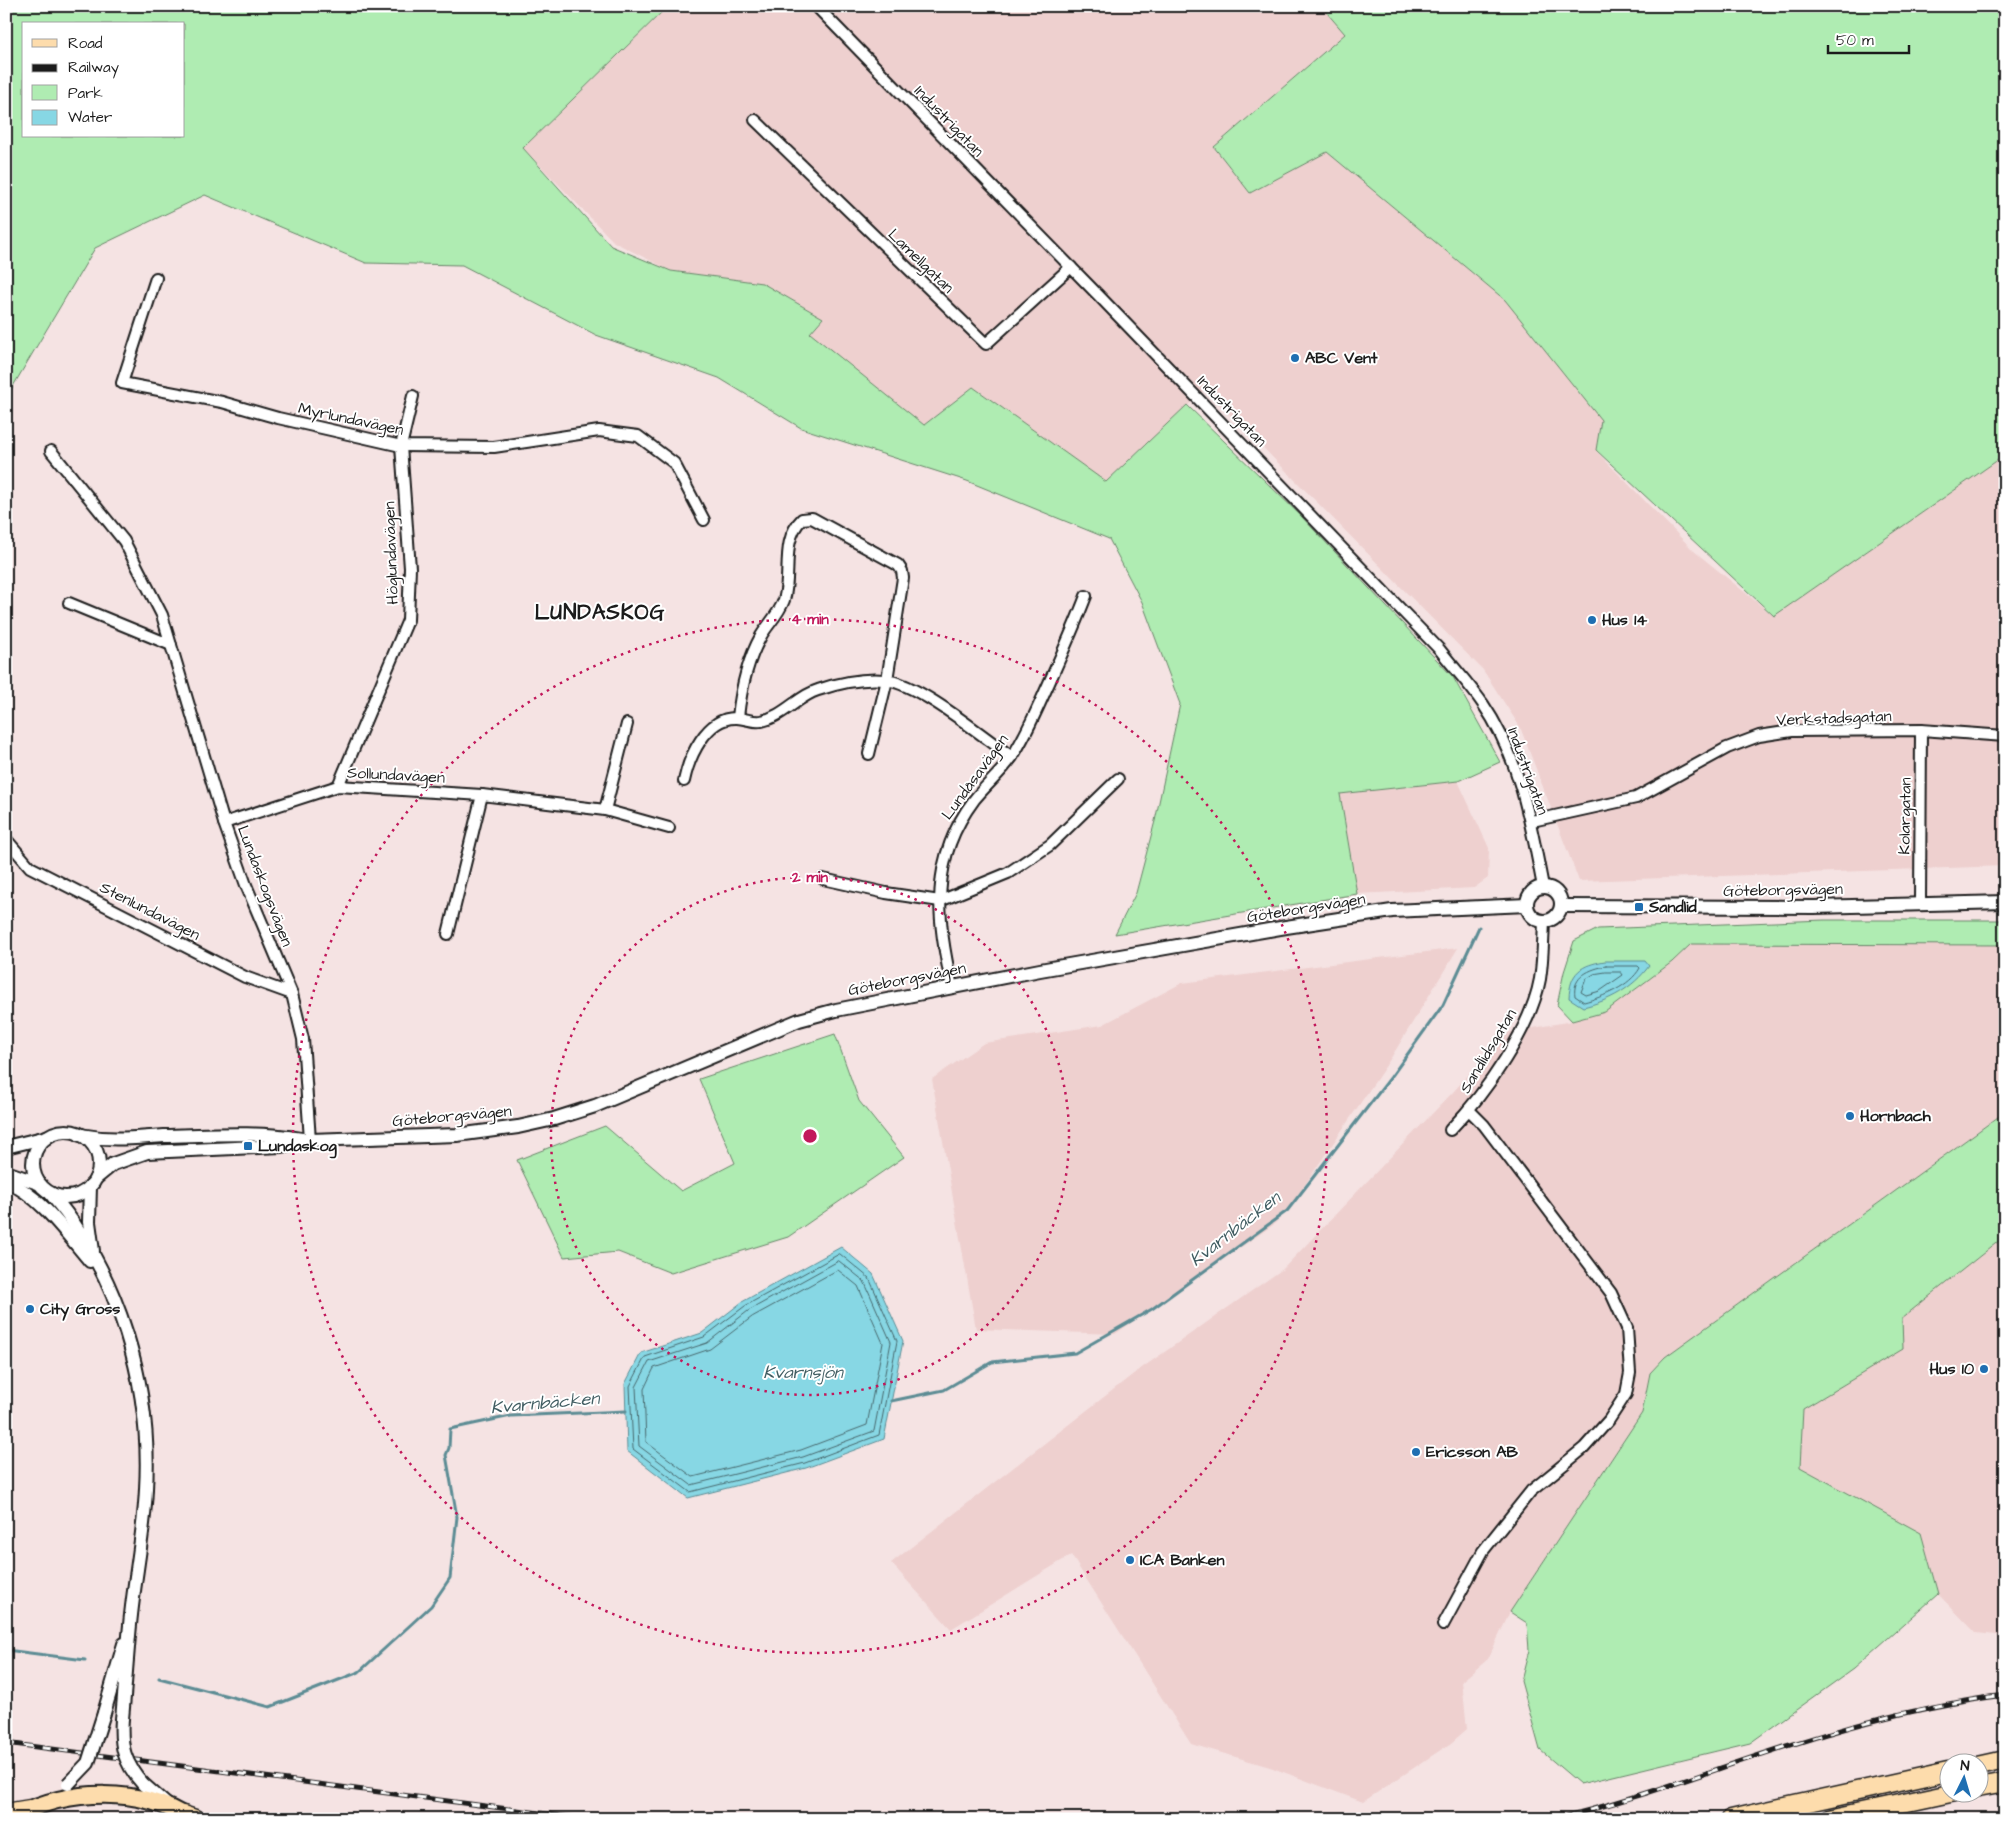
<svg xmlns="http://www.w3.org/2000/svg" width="2011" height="1825" viewBox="0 0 2011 1825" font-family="'Architects Daughter',sans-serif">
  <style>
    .built { fill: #eed0cf }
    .green { fill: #afecb2; stroke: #668467; fill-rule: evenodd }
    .water { fill: #87d7e4; stroke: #5c8c94 }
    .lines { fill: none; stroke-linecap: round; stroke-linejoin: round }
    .shore { stroke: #47676c; stroke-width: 1 }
    .stream { stroke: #5c8c94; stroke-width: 3 }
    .minor-casing { stroke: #1c1c1c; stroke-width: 14 }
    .tertiary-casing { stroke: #1c1c1c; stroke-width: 16 }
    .primary-casing { stroke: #1c1c1c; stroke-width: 20 }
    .motorway-casing { stroke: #1c1c1c; stroke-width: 21 }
    .minor { stroke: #fff; stroke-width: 10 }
    .tertiary { stroke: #fff; stroke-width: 12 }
    .primary { stroke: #fddcac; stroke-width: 16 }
    .motorway { stroke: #fddcac; stroke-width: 18 }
    .rail-casing { stroke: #1c1c1c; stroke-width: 5 }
    .rail { stroke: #fff; stroke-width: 3; stroke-dasharray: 9; stroke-linecap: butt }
    .tertiary-bridge-casing { stroke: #1c1c1c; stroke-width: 16; stroke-linecap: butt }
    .tertiary-bridge { stroke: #fff; stroke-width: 12 }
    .ring { fill: none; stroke: #c2185b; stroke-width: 2.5; stroke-dasharray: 2.5 5 }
    .poi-dot { fill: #1f6fb2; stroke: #fff; stroke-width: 2 }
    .labels { text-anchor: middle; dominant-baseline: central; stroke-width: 4; stroke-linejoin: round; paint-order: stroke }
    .street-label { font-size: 16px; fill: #1c1c1c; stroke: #fff }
    .poi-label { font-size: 16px; font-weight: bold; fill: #1c1c1c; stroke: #fff; text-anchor: start }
    .water-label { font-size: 18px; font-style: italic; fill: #415d62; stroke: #fff }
    .district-label { font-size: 21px; font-weight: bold; letter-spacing: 1px; fill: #1c1c1c; stroke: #fff }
    .centre { fill: #c2185b; stroke: #fff; stroke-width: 2.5 }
    .ring-label { font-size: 15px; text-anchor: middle; font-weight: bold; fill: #c2185b; stroke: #fff; stroke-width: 4; stroke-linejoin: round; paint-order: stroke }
  </style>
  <rect width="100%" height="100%" fill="#f5e3e3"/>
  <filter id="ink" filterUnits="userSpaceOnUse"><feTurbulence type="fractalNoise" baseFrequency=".02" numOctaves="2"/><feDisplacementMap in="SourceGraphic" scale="10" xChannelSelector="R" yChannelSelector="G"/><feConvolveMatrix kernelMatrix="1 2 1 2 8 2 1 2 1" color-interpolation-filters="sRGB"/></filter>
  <g filter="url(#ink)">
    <g class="built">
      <polygon points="668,6 1321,6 1345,34 1214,147 1250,193 1327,152 1505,300 1601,420 1596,451 1694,551 1774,616 2005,455 2005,866 1579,881 1520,727 1483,670 1205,389 1106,483 973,387 924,426 810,333 823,318 762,283 671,271 614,242 523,148"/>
      <polygon points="1458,781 1489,848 1488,878 1474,888 1357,894 1340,794"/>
      <polygon points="1691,944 2005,945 2005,1112 1665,1357 1650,1373 1642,1413 1510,1612 1488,1659 1462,1681 1467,1729 1451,1743 1363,1802 1270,1767 1191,1744 1071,1555 951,1629 891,1563 1136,1372 1283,1269 1454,1091 1506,1033 1572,1021 1605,1012 1672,962"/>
      <polygon points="1458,948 1389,1061 1287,1211 1273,1225 1115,1334 976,1329 932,1079 984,1043 1102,1025 1182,983"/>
      <polygon points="2005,1236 2005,1636 1976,1633 1938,1594 1921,1533 1800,1467 1803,1409 1902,1349 1902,1318"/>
    </g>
    <g class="green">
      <path d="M6 6H668L523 148 611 246 671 271 762 283 823 318 810 333 924 425 973 387 1106 482 1187 405 1301 516 1453 677 1500 762 1458 781 1340 794 1357 894 1115 934 1136 893 1155 821 1180 704 1142 602 1109 539 967 481 801 428 719 378 596 335 462 265 366 263 205 195 95 248 6 398ZM24 24H184V136H24Z"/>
      <polygon points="1321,6 2005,6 2005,455 1774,616 1596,450 1601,420 1505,300 1327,152 1250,193 1214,147 1345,34"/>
      <polygon points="1824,920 2005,920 2005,945 1691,944 1672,962 1605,1012 1572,1021 1557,1005 1564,972 1574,941 1598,929"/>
      <polygon points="835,1034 859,1101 904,1157 788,1237 671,1273 618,1252 564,1257 517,1160 605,1126 681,1191 735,1163 699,1079"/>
      <polygon points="2005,1112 2005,1236 1902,1318 1903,1349 1803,1409 1800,1467 1921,1533 1938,1594 1853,1669 1750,1743 1580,1784 1540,1750 1521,1681 1529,1650 1527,1623 1510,1612 1642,1413 1650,1373 1665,1357"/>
    </g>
    <g class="water">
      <path d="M1605 961H1645L1649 966C1633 988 1609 1001 1583 1007L1569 998C1570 972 1581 965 1605 961Z"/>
      <polygon points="841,1247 873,1274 903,1341 884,1439 806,1468 688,1498 627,1451 625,1384 641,1353 702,1333 742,1302"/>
    </g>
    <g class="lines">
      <g class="shore">
        <path d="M1606 966H1638L1640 968C1630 986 1603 997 1584 1002L1575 996C1572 976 1590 969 1606 966Z"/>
        <polygon points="1606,972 1621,972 1623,975 1600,991 1586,995 1581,992 1586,979 1594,974"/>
        <polygon points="840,1254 869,1278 897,1341 879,1435 805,1463 690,1492 633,1449 630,1386 645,1357 704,1337 745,1306"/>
        <polygon points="839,1261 864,1281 891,1342 874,1431 803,1457 691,1485 639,1446 636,1387 649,1362 707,1343 748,1311"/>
        <polygon points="838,1270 858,1286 883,1343 867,1425 801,1450 693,1477 646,1442 644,1389 654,1368 710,1349 752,1317"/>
      </g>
      <g class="stream">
        <polyline points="891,1401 944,1390 992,1362 1075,1353 1152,1309 1287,1211 1391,1077 1443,1005 1479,927"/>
        <polyline points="6,1650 85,1660"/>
        <polyline points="159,1678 270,1707 359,1672 431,1606 450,1578 457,1517 446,1455 449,1448 450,1429 511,1416 626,1411"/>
      </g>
      <defs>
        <g id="minor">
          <path d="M816 6 1102 299 1440 650C1454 668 1470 685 1483 704 1520 758 1531 824 1543 887"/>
          <polyline points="755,120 986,344 1071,267"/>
          <polyline points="156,278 122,383 222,402 278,418 401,446 494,447 599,431 638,436 674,463 704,520"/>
          <polyline points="51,451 124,541 162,615 224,823 246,885 292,994 303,1039 310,1140"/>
          <polyline points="69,603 171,645"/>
          <path d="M738 717C741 689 747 661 761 636 768 624 779 614 784 600 792 574 780 541 802 519L812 518 898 565 902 571 903 578 887 680 869 754"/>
          <path d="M684 781C689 757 706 718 735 718 744 717 752 723 761 721 783 717 798 696 818 690 839 683 863 678 885 680 919 683 983 737 1012 757"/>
          <polyline points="338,786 408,620 410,568 401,446 413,396"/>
          <polyline points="605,810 627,724"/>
          <polyline points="1532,821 1636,798 1727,748 1759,736 1792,731 1921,730 2005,736"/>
          <polyline points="224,823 338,786 482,795 605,810 669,828"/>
          <polyline points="6,839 30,867 245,977 292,994"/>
          <polyline points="823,879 886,893 940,901 1008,873 1050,845 1118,779"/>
          <polyline points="1920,903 1921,730"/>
          <polyline points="448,934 482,795"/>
          <path d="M952 987C937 918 929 860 974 800 986 785 1001 773 1012 757 1027 734 1038 707 1049 683 1062 654 1075 625 1086 596"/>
          <path d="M1450 1130C1485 1094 1531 1029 1540 979 1543 960 1543 941 1544 922"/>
          <polyline points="1443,1625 1483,1551 1531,1491 1584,1448 1609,1420 1626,1394 1630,1373 1627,1328 1611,1293 1484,1125 1469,1110"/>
        </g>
        <g id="tertiary">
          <circle cx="1544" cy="904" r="17"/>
          <polyline points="1561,906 1814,907 2005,902"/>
          <circle cx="66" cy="1164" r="33"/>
          <path d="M80 1135C112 1141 132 1138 164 1136 209 1135 258 1131 302 1139"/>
          <polyline points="6,1147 47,1137"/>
          <polyline points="6,1172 38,1183"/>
          <polyline points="96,1178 113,1164 147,1152 281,1146 310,1140 457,1135 518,1127 554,1119 595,1106 799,1020 836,1010 1040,970 1286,927 1392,911 1527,905"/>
          <path d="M6 1181C42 1197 65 1232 90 1261"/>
          <polyline points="90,1186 89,1222 93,1251"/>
          <path d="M51 1194C119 1273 152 1386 146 1489 144 1535 134 1580 130 1625 127 1656 125 1687 122 1719"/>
          <polyline points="104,1713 124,1644"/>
          <polyline points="143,1784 168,1806"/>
        </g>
        <path id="primary" d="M18 1815C68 1789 141 1786 189 1819"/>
        <g id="motorway">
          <polyline points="1978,1766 2005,1760"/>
          <polyline points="1978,1788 2005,1783"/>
          <polyline points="6,1813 30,1809"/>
          <polyline points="183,1815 195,1819"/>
          <polyline points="1731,1819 1948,1771"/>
          <polyline points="1829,1819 1955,1792"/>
        </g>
      </defs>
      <use href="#minor" class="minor-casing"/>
      <use href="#tertiary" class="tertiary-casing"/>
      <use href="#primary" class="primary-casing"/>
      <use href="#motorway" class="motorway-casing"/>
      <use href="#minor" class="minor"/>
      <use href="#tertiary" class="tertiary"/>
      <use href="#primary" class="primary"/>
      <use href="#motorway" class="motorway"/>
      <defs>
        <g id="rail">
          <polyline points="6,1743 585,1819"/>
          <path d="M1554 1819C1637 1800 1716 1768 1797 1743 1866 1721 1934 1704 2005 1695"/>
        </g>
      </defs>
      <use href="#rail" class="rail-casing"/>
      <use href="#rail" class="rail"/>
      <defs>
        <g id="tertiary-bridge">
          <path d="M122 1719C120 1746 124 1763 143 1784"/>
          <polyline points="68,1784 88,1763 104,1713"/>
        </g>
      </defs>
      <use href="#tertiary-bridge" class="tertiary-bridge-casing"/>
      <use href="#tertiary-bridge" class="tertiary-bridge"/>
    </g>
  </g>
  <g class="ring">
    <circle cx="810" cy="1136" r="259"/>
    <circle cx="810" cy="1136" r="517"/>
  </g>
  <g class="poi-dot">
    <circle cx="1295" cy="358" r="5"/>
    <circle cx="1592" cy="620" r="5"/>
    <rect x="1634" y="902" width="10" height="10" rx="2.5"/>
    <circle cx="1850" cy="1116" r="5"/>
    <rect x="243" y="1141" width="10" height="10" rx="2.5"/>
    <circle cx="30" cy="1309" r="5"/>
    <circle cx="1984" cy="1369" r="5"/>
    <circle cx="1416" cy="1452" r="5"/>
    <circle cx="1130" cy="1560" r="5"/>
  </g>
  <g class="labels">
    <g class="street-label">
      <text transform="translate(949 121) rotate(46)">Industrigatan</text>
      <text transform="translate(921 261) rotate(44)">Lamellgatan</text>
      <text transform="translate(1232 411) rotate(46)">Industrigatan</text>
      <text transform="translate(351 419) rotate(12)">Myrlundavägen</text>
      <text transform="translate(391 553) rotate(-92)">Höglundavägen</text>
      <text transform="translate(1834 718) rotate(-2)">Verkstadsgatan</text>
      <text transform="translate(1528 771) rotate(70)">Industrigatan</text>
      <text transform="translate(396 775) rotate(3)">Sollundavägen</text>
      <text transform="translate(975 777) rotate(-54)">Lundåsavägen</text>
      <text transform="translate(1905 816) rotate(-89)">Kolargatan</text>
      <text transform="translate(265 886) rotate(69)">Lundaskogsvägen</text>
      <text transform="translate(1783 890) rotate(-1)">Göteborgsvägen</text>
      <text transform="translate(1306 908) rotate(-9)">Göteborgsvägen</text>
      <text transform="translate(150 911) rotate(27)">Stenlundavägen</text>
      <text transform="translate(907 979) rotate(-11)">Göteborgsvägen</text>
      <text transform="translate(1488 1051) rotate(-59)">Sandlidsgatan</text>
      <text transform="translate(452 1116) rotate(-5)">Göteborgsvägen</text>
    </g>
    <g class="poi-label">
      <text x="1305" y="358">ABC Vent</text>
      <text x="1602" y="620">Hus 14</text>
      <text x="1649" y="907">Sandlid</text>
      <text x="1860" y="1116">Hornbach</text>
      <text x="258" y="1146">Lundaskog</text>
      <text x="40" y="1309">City Gross</text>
      <text x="1974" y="1369" text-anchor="end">Hus 10</text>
      <text x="1426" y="1452">Ericsson AB</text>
      <text x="1140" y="1560">ICA Banken</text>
    </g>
    <g class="water-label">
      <text transform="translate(1235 1229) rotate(-38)">Kvarnbäcken</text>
      <text x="803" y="1372">Kvarnsjön</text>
      <text transform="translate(545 1403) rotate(-5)">Kvarnbäcken</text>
    </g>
    <g class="district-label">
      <text x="600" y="612">LUNDASKOG</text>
    </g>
  </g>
  <circle cx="810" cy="1136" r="8" class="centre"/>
  <g class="ring-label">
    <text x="810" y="624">4 min</text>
    <text x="810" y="882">2 min</text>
  </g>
  <rect width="2011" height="1825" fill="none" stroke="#fff" stroke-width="25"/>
  <rect x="12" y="12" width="1986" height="1800" fill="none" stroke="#1c1c1c" stroke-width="2" filter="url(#ink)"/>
  <rect x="22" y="22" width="162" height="115" fill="#ffffff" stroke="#a4a4a4"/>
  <rect x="32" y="39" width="25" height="8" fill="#fddcac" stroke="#a4a4a4"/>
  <text x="68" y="48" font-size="15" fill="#1c1c1c">Road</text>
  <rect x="32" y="64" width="25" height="8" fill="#1c1c1c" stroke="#a4a4a4"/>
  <text x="68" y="72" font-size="15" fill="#1c1c1c">Railway</text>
  <rect x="32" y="85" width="25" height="15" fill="#afecb2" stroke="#a4a4a4"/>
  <text x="68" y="98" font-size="15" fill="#1c1c1c">Park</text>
  <rect x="32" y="110" width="25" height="15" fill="#87d7e4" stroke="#a4a4a4"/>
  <text x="68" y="122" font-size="15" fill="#1c1c1c">Water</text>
  <g transform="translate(1964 1778) rotate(5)"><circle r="24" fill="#ffffff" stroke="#a4a4a4"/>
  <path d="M0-4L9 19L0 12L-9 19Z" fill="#1f6fb2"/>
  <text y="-8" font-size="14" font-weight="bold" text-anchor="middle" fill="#1c1c1c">N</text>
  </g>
  <path d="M1828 45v8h81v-8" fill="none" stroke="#1c1c1c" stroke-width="2.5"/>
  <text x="1836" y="45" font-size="15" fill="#1c1c1c" stroke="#ffffff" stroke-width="4" paint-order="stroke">50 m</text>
</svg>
